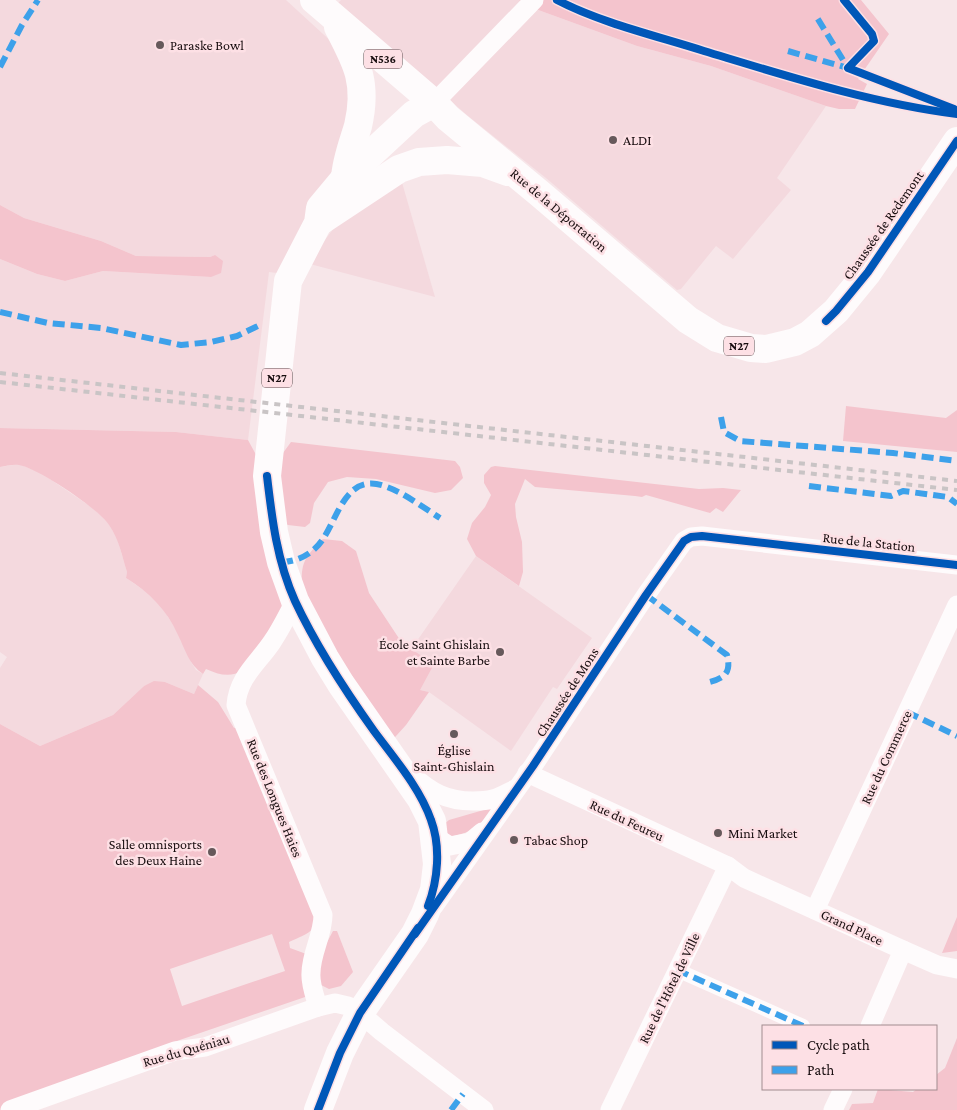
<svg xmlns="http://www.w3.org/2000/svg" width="957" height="1110" viewBox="0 0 957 1110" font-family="'Crimson Pro',serif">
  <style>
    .built { fill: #f4d9de }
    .green { fill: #f4c4cd; fill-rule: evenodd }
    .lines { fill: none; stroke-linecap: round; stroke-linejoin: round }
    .pedestrian { stroke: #fefbfc; stroke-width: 14 }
    .minor { stroke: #fefbfc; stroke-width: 19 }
    .primary { stroke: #fefbfc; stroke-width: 28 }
    .rail { stroke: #c9c4c5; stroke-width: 4; stroke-dasharray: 6 6; stroke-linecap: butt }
    .quiet { stroke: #3da1ea; stroke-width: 6; stroke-dasharray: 12 6; stroke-linecap: butt }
    .cycleway-casing { stroke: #fde0e5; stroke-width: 11 }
    .cycleway { stroke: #0057b8; stroke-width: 8 }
    .poi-dot { fill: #66595b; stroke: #fde0e5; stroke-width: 2 }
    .labels { text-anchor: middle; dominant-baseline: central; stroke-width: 5; stroke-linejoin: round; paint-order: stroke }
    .shield { fill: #fde0e5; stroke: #5d4c4f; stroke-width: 1 }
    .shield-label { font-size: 12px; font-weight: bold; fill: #180d0f }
    .poi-label { font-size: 14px; fill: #180d0f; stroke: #fde0e5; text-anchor: start }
    .street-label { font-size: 14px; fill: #180d0f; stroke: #fde0e5 }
  </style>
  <rect width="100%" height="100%" fill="#f7e6e9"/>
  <g class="built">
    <polygon points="0,0 286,0 335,45 359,108 330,176 277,273 269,272 248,440 176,432 0,428 0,259 37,274 65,281 103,271 211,277 215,255 210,257 136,256 101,241 24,218 0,205"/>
    <polygon points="341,0 519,0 530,7 637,46 711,66 826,106 777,178 791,190 733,259 716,246 681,289 677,290 546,178 468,116 338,3"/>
    <polygon points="401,179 435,297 310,264 315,253 334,228"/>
    <polygon points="19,464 41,473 94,509 108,523 117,538 127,572 126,578 149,594 161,606 178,633 191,662 196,670 203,674 194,694 165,682 144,686 113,715 40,746 0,724 0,668 7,657 0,652 0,467"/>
    <polygon points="476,556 592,638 557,689 553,687 511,751 429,692 420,690 412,648"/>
  </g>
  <g class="green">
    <polygon points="519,0 861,0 889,34 858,79 867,84 855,109 839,109 826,106 711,66 637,46 530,7"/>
    <polygon points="0,205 24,218 101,241 136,256 210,257 215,255 223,261 221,273 211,277 103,271 65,281 37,274 0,259"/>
    <polygon points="846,406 946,418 957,410 957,452 843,441"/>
    <path d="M0 428 176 432 248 440 267 475 291 442 455 461 460 467 463 478 451 490 435 493 376 479 347 477 328 482 314 503 310 523 305 527 288 525 272 520 295 601 243 670C231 678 219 675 206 669L203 674C189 665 185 649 178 635 167 610 149 592 126 578L127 572C122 556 119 539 109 525 99 509 38 468 19 465 14 464 6 466 0 467Z"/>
    <polygon points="495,466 699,489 723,488 741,490 723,512 716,508 710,513 646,495 642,497 635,496 535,487 525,479 515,504 516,517 522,542 523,572 519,586 476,556 467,539 472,523 485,507 491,495 484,483 484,475 491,467"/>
    <path d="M323 539 342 541 356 551 369 593 402 643 434 664 420 690 429 692 406 725 386 747 302 594C301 565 301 560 323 539Z"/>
    <path d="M154 681 165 682 194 694 198 685 218 702 234 728 245 724 321 909C314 933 311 932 289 942L290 948 309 955 308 996 171 1043 10 1110H0V724L40 746 113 715 144 686ZM272 934 285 971 182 1006 170 969Z"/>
    <path d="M494 807C479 827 471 834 446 837L443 825 449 820Z"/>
    <polygon points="957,917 957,951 942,953"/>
    <path d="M333 931H337L353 972 341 986 329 989 321 985C313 966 324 948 333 931Z"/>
    <polygon points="957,1038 957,1110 849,1110 852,1104 873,1103 878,1089 913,1092 917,1089 936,1089 936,1075 945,1068"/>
  </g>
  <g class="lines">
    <polyline class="pedestrian" points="677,970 803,1026"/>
    <g class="minor">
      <polyline points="434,103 534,0"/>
      <path d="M295 601C288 614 281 629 272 642 258 663 238 677 236 705L323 915C323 935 311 953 311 973 310 984 315 996 318 1007"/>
      <polyline points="527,773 728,866 744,878 903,950 870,1026"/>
      <path d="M412 775C431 792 446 801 473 801 479 801 486 801 493 799 500 797 507 793 515 789"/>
      <polyline points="434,836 450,846 470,842 482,832"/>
      <polyline points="434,906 533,766 646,595 684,541 691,537 702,536 957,565"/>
      <polyline points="815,910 957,605"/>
      <polyline points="903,950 937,965 957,969"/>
      <polyline points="10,1110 175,1051 205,1047 318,1007 335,1003 348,1006 360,1013 382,1032 484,1110"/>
      <polyline points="610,1110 728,866"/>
      <polyline points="833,1110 843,1089"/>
    </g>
    <g class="primary">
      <polyline points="314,0 434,103 448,118 539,193 688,320 717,338 751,348 766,349 795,342 810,334 836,311 868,272 957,141"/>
      <path d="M338 27C357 63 368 83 358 126 353 143 346 160 345 178"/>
      <polyline points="319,222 399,169 419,162 447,160 483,163 508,172"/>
      <polyline points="318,1110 340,1053 360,1013 415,934 425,914 434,890 437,864 432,821 421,799 341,684 325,658 295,601 281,562 274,532 267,476 288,281 318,223 320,208 345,178 414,114 434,103"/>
    </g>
    <g class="rail">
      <polyline points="0,373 957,481"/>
      <polyline points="0,382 957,490"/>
    </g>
    <g class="quiet">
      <polyline points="788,51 848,68 816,16"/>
      <polyline points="0,67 22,25 38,0"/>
      <polyline points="0,312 48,323 101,328 181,345 211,342 237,336 260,325"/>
      <polyline points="721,417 724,432 740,441 893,453 957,461"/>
      <polyline points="809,486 891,496 903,491 948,497 957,504"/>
      <path d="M281 562C298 562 314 553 323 539 339 515 347 471 387 487 404 493 424 508 440 518"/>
      <path d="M646 595 727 655C732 674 723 679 706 683"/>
      <polyline points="907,712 957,736"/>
      <polyline points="677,970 803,1026"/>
      <polyline points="451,1110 463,1094"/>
    </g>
    <defs>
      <g id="cycleway">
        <path d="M557 0C601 23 657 36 704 51 787 76 871 103 957 114"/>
        <polyline points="844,0 872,34 874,41 848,68 954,109"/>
        <polyline points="826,321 836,311 868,272 957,141"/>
        <path d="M267 476C272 519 277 561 295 601 317 648 344 689 374 731 394 758 420 788 431 820 441 847 438 880 428 906"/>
        <polyline points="415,934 533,766 646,595 684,541 691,537 702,536 957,565"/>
        <polyline points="318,1110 340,1053 360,1013 418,928"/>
      </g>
    </defs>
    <use href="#cycleway" class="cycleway-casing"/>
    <use href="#cycleway" class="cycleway"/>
  </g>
  <g class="poi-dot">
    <circle cx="160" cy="45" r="5"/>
    <circle cx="613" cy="140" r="5"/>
    <circle cx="500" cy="652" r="5"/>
    <circle cx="454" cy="734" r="5"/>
    <circle cx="718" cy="833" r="5"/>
    <circle cx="514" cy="840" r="5"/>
    <circle cx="212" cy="852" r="5"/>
  </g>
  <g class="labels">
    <g class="shield">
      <rect x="364" y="49.5" width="38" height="19" rx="4"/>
      <rect x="724" y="336.5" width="30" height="19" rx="4"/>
      <rect x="262" y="368.5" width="30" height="19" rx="4"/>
    </g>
    <g class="shield-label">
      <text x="383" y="59">N536</text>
      <text x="739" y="346">N27</text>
      <text x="277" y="378">N27</text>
    </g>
    <g class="poi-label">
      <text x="170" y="45">Paraske Bowl</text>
      <text x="623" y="140">ALDI</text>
      <text x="490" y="644" text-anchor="end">École Saint Ghislain<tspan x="490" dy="16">et Sainte Barbe</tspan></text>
      <text x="454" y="750" text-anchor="middle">Église<tspan x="454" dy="16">Saint-Ghislain</tspan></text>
      <text x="728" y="833">Mini Market</text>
      <text x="524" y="840">Tabac Shop</text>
      <text x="202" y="844" text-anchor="end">Salle omnisports<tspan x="202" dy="16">des Deux Haine</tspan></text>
    </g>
    <g class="street-label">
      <text transform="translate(559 210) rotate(40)">Rue de la Déportation</text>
      <text transform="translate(883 225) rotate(-55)">Chaussée de Redemont</text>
      <text transform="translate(869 542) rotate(6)">Rue de la Station</text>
      <text transform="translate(567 692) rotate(-57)">Chaussée de Mons</text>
      <text transform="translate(886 757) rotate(-65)">Rue du Commerce</text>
      <text transform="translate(275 798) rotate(68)">Rue des Longues Haies</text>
      <text transform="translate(627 820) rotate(25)">Rue du Feureu</text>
      <text transform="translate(852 927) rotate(25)">Grand Place</text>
      <text transform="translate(669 988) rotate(-64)">Rue de l'Hôtel de Ville</text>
      <text transform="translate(186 1050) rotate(-16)">Rue du Quéniau</text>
    </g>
  </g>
  <rect x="762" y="1025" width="175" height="65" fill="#fde0e5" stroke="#a18c8f"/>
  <rect x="772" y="1041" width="25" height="8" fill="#0057b8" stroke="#a18c8f"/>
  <text x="807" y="1050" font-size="15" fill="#180d0f">Cycle path</text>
  <rect x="772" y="1066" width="25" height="8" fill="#3da1ea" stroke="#a18c8f"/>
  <text x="807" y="1075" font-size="15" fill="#180d0f">Path</text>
</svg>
